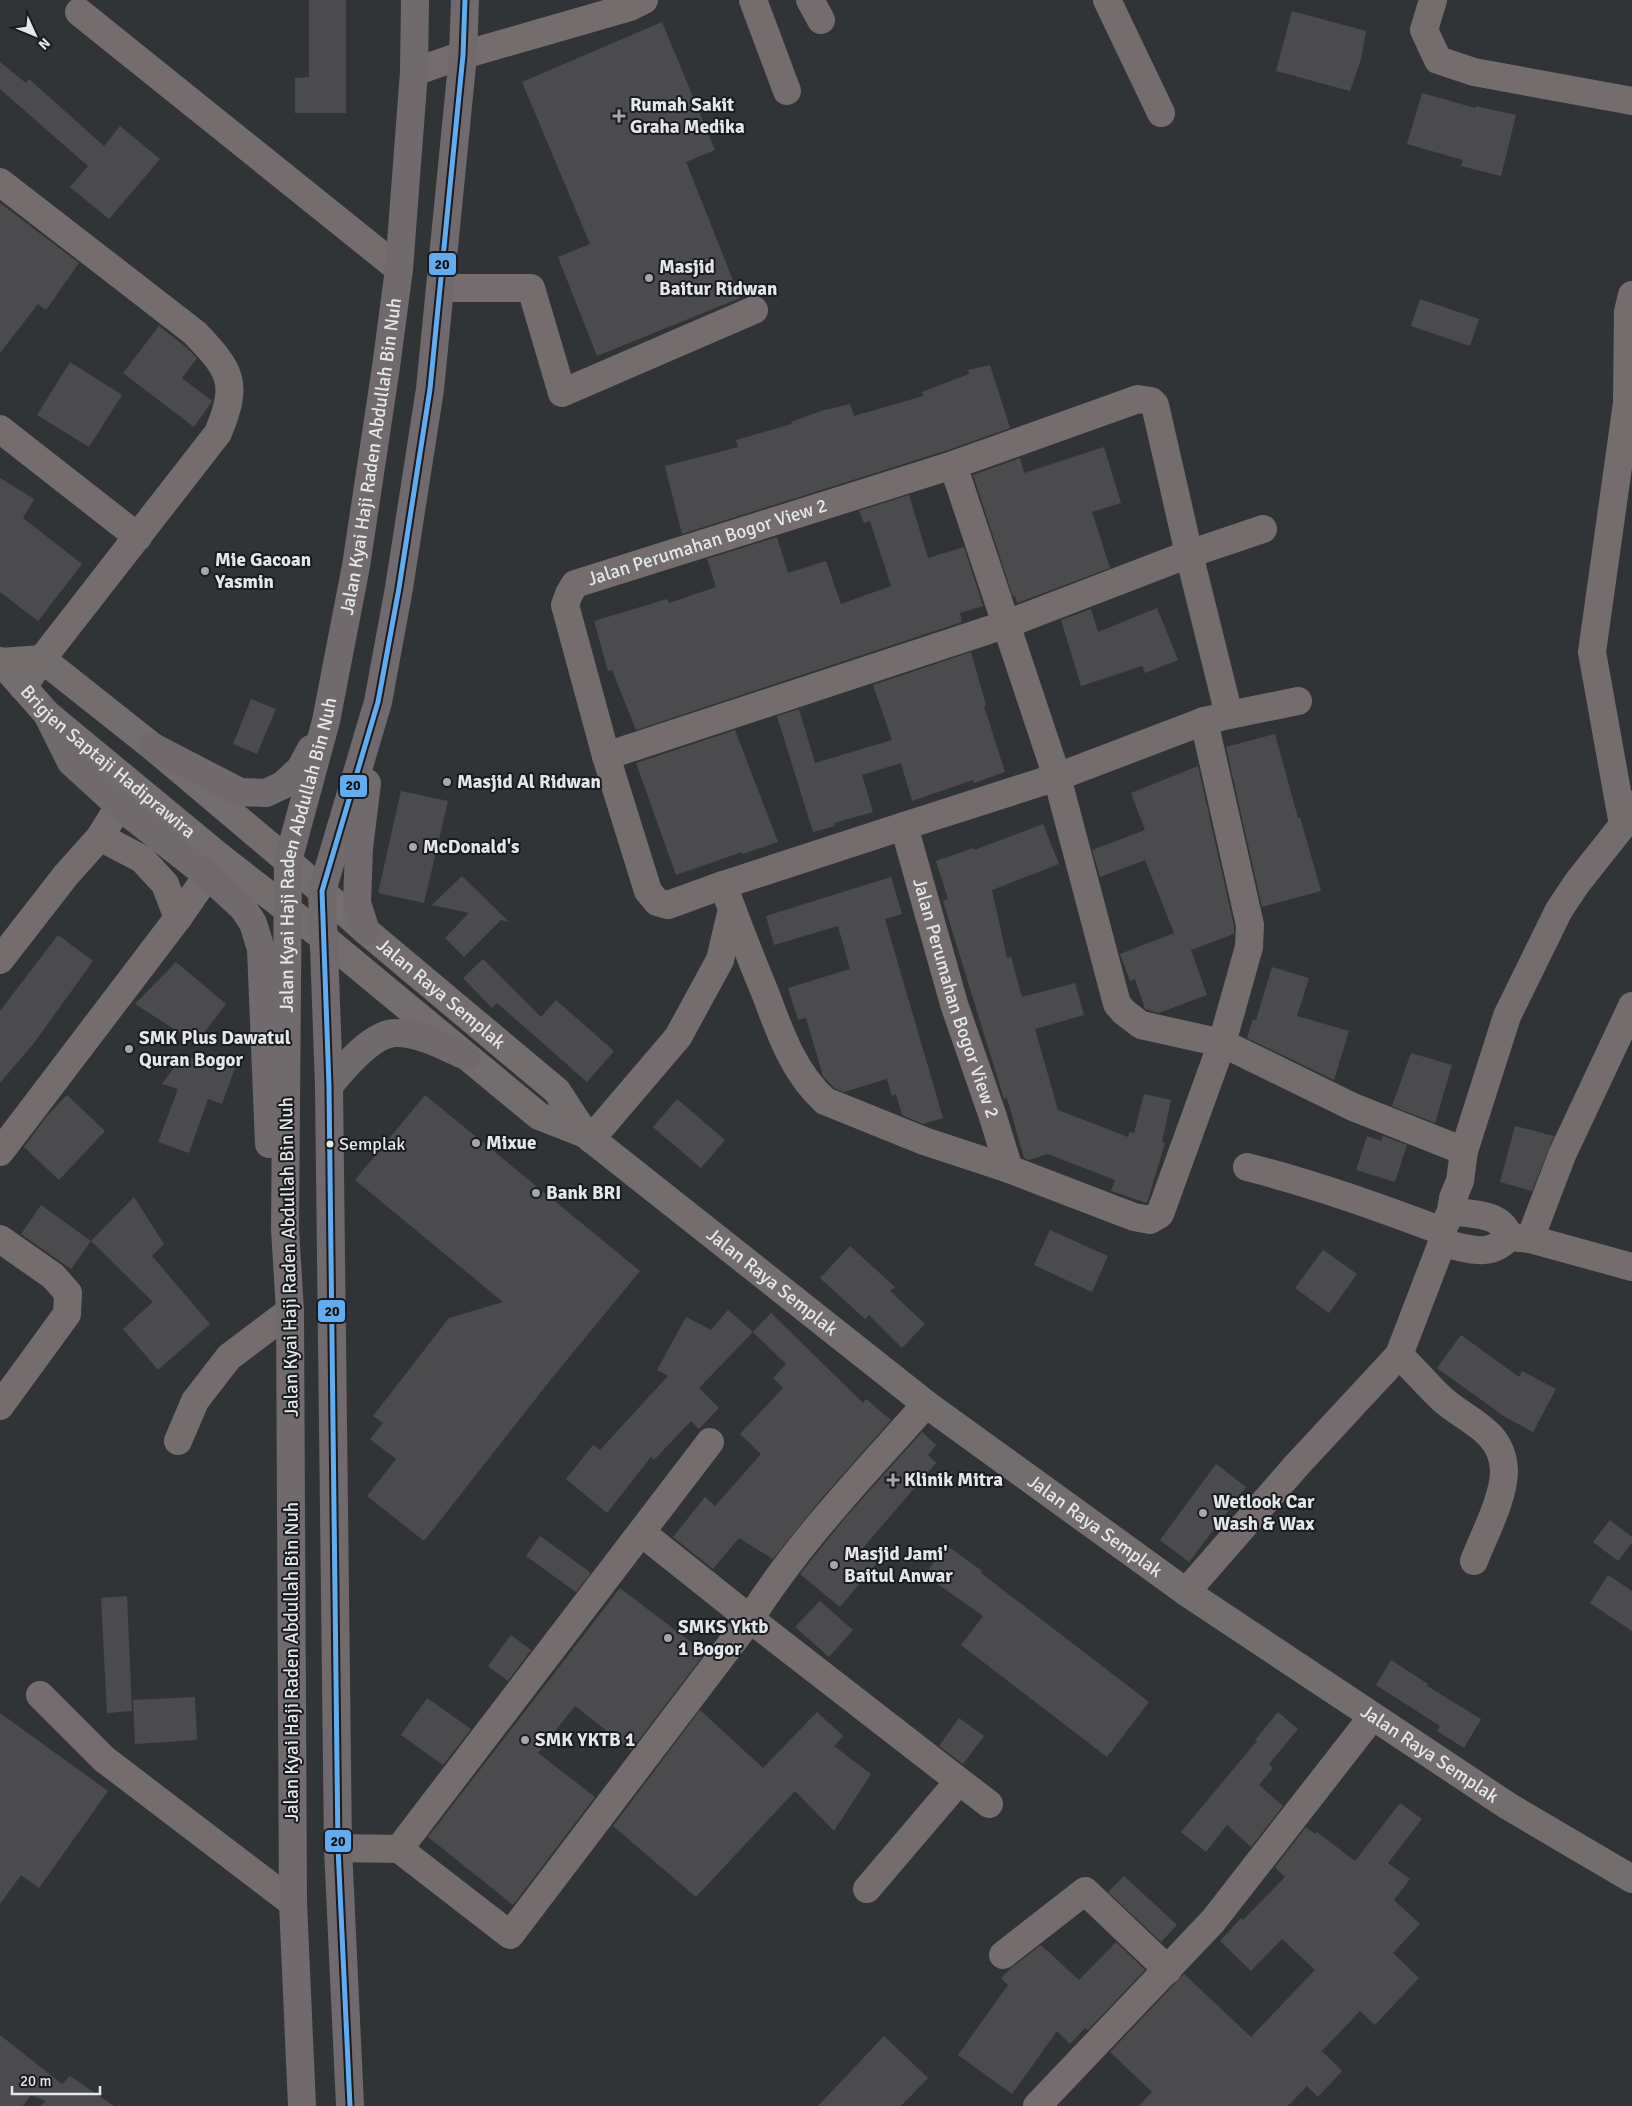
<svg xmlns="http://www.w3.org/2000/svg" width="1632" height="2106" viewBox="0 0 1632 2106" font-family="Signika,sans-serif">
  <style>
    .building { fill: #4b4b4d }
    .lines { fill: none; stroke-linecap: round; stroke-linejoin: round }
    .minor { stroke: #756d6d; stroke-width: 28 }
    .major { stroke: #746d6e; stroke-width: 28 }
    .highway { stroke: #706a6c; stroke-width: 28 }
    .bus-1-casing { stroke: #191b1e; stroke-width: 9 }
    .bus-1 { stroke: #60acee; stroke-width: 5 }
    .poi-dot { fill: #a5a8ab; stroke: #191b1e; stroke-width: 2 }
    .bus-dot { fill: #e3e7ea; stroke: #191b1e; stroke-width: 2 }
    .labels { text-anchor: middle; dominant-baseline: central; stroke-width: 4; stroke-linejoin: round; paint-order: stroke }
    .bus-label { font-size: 18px; fill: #e3e7ea; stroke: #191b1e; text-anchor: start }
    .poi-label { font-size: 19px; font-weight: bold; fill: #e3e7ea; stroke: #191b1e; text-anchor: start }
    .street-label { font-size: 19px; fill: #e3e7ea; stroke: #191b1e }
    .line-badge { stroke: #191b1e; stroke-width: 2 }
    .pale-badge-label { font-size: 14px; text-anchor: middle; font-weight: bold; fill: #111 }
  </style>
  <rect width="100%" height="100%" fill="#313436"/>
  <g class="building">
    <polygon points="309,0 346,0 346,113 295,113 295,78 309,77"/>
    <polygon points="1292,11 1366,31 1361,59 1350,91 1276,71"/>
    <polygon points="662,22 715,150 686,162 740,298 597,356 558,257 590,244 522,82"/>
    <polygon points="0,62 26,83 29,79 104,146 120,126 160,159 109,219 70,187 88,166 0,89"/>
    <polygon points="1422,93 1475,108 1476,106 1516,115 1501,176 1461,166 1463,160 1407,144"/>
    <polygon points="0,203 79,263 46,310 38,304 0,353"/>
    <polygon points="1420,299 1479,319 1470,346 1411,326"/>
    <polygon points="159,326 187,348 197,358 182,378 212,401 194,427 123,373"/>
    <polygon points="70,362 122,395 89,447 37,415"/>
    <polygon points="990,365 1010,428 948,450 682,534 665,466 738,447 736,440 792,424 791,422 821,411 850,404 854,416 923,396 922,392 969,374 968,370"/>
    <polygon points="1104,447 1121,503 1092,512 1110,568 1017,603 1015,596 1013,597 973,475 1020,458 1024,473"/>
    <polygon points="0,478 34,499 23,518 82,564 38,621 0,592"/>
    <polygon points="909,495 928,558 964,547 983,606 960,613 962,622 636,730 612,670 608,671 594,621 667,599 669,603 716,587 707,559 777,537 788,573 826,561 841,604 891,586 870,521 864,523 859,511"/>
    <polygon points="1157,608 1178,660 1145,673 1142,666 1081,686 1061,620 1091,609 1098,632"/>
    <polygon points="971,652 986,705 984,706 1005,772 974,783 973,780 912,801 901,763 862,775 873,812 834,823 835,826 813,832 777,716 799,709 815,763 892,740 873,685"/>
    <polygon points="251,699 276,709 257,754 233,744"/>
    <polygon points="735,730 778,842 743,854 742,852 676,875 636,763"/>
    <polygon points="1275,734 1298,818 1300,817 1321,891 1262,907 1226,747"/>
    <polygon points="1198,766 1234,926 1234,934 1191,950 1207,995 1159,1013 1145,1009 1135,979 1130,981 1120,954 1174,933 1145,860 1100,877 1092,850 1145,830 1131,793"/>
    <polygon points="401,791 448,801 424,903 378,893"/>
    <polygon points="1043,824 1059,864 992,890 1007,958 1011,957 1022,997 1075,983 1084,1015 1035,1029 1058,1110 1128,1137 1129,1132 1134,1133 1144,1094 1171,1100 1162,1142 1165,1143 1147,1203 1111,1191 1115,1180 1048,1154 1029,1160 1024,1158 1007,1098 1004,1099 943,901 948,899 936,861 974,848 974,850"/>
    <polygon points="462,876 509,922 501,920 464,957 445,938 469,913 432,905"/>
    <polygon points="891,877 902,914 885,919 943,1118 923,1124 902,1115 896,1094 892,1096 887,1079 844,1092 834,1088 823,1076 806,1018 798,1020 788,988 850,969 838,926 774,945 766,916"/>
    <polygon points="58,935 93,961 34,1043 0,1083 0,1011"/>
    <polygon points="483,959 541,1017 556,1000 614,1051 587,1082 497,1003 492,1008 463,978"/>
    <polygon points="176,962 226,1004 196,1043 135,1004"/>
    <polygon points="1272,967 1309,978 1297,1016 1349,1031 1334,1080 1247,1038 1253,1019 1256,1020"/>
    <polygon points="1411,1053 1452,1065 1435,1123 1392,1106"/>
    <polygon points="182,1056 235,1068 222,1104 208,1099 189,1153 158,1142 178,1089 162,1084"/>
    <polygon points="67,1095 105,1131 59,1180 24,1147 47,1116"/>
    <polygon points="425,1095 640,1271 552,1378 424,1541 367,1496 396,1459 370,1439 383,1423 373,1416 449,1318 503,1302 355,1180"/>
    <polygon points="677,1099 725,1140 701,1168 653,1127"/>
    <polygon points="1515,1126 1554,1136 1532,1191 1500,1182"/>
    <polygon points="1367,1136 1381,1141 1383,1136 1407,1145 1395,1182 1356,1170"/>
    <polygon points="134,1197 164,1244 152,1256 210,1324 158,1370 123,1329 153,1302 91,1241"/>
    <polygon points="41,1205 91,1241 71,1269 21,1234"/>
    <polygon points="1050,1230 1108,1256 1092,1292 1034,1265"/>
    <polygon points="850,1246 895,1287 890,1291 925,1324 902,1348 869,1315 865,1319 820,1278"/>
    <polygon points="1323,1250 1357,1274 1329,1313 1295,1288"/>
    <polygon points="728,1310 753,1332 771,1313 863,1403 866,1399 891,1420 822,1498 773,1559 739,1538 713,1569 673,1537 705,1497 715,1506 761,1454 740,1434 783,1388 773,1378 786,1364 753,1332 699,1388 719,1408 699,1429 691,1421 654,1460 651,1457 607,1513 566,1479 593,1445 600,1450 668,1376 657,1370 686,1317 711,1330"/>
    <polygon points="1461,1335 1519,1377 1522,1371 1556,1389 1533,1432 1505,1417 1437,1368"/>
    <polygon points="922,1432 936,1445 928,1455 936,1463 861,1550 877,1563 840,1607 800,1574 845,1518"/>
    <polygon points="1216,1464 1246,1487 1189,1562 1160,1540"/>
    <polygon points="1610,1520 1632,1537 1632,1543 1618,1561 1593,1542"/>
    <polygon points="540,1536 591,1573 576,1592 526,1556"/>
    <polygon points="946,1545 982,1571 981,1573 1149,1702 1107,1757 961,1645 983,1616 925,1575"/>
    <polygon points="1608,1575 1632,1591 1632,1631 1590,1603"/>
    <polygon points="620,1588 705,1653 631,1750 575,1706 538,1753 595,1797 513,1905 428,1837"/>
    <polygon points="127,1596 132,1711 107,1713 101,1598"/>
    <polygon points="820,1601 853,1630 829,1657 795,1627"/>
    <polygon points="511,1635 531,1650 508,1681 488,1666"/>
    <polygon points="1391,1660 1428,1684 1427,1686 1481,1719 1464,1748 1437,1731 1440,1726 1376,1685"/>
    <polygon points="195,1697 197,1740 135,1744 133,1700"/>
    <polygon points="427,1698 471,1729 443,1765 401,1735"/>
    <polygon points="700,1710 763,1768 817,1712 843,1736 834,1746 871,1774 834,1831 795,1791 696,1897 613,1826"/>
    <polygon points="1278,1712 1298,1729 1269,1764 1273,1768 1259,1785 1283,1806 1251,1847 1227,1825 1206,1852 1181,1832 1257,1741 1255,1740"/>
    <polygon points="0,1713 108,1791 39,1888 21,1875 0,1904"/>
    <polygon points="959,1718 984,1736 963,1764 939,1746"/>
    <polygon points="1400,1803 1422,1819 1388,1863 1410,1879 1394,1900 1420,1924 1393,1953 1419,1978 1375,2025 1360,2011 1322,2051 1342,2071 1318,2097 1307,2086 1288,2106 1139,2106 1152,2092 1110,2052 1184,1974 1251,2037 1315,1970 1282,1939 1251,1971 1220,1941 1241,1918 1243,1920 1285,1877 1275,1867 1306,1827 1315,1834 1317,1832 1355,1861"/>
    <polygon points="1124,1876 1177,1925 1161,1942 1108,1892"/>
    <polygon points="1116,1942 1145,1970 1088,2030 1085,2028 1070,2044 1057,2031 1012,2094 958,2055 1008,1985 1001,1978 1011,1968 1041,1945 1079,1980"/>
    <polygon points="0,2035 62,2084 70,2076 114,2106 41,2106 46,2101 31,2095 23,2106 0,2106"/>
    <polygon points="884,2036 928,2078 901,2106 818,2106"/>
  </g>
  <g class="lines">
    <g class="minor">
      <polyline points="753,0 787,91"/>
      <polyline points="810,0 821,20"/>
      <polyline points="1107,0 1161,113"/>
      <polyline points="1433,0 1424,30 1438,60 1474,72 1632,101"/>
      <polyline points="79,12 399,269"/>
      <polyline points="414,72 463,55 630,7 644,0"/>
      <path d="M0 182 195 333C231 371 239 382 218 433L42 659 23 687"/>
      <polyline points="441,288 531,288 562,393 754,310"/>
      <polyline points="0,429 138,537"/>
      <polyline points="1229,715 1298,701"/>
      <polyline points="1204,721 1250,925 1249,947 1222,1043 1353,1107 1464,1151"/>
      <polyline points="606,756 1007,624 1189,554 1263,529"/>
      <polyline points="1623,825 1592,652 1627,403 1628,312 1632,295"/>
      <polyline points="100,837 142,859 165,884 178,918"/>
      <path id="s1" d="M723 885 668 905 657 902 648 891 606 756 565 605 569 594 575 584 953 465 1138 399 1151 401 1155 405 1189 554 1229 715 1204 721 1057 777 904 826"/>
      <path d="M732 909C743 938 754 966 766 995 780 1033 794 1073 825 1101L924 1141 1009 1169"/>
      <polyline points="0,960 66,875 100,837 119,806"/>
      <path id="s2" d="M591 1139 678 1037 720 960 732 909 723 885 904 826 954 1004 993 1117 1009 1169 1134 1217 1150 1220 1160 1214 1222 1043 1141 1025 1124 1012 1117 1004 1057 777 953 465"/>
      <polyline points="0,1152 178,918 220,857"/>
      <path d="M1247 1167C1314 1184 1378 1207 1442 1231"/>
      <polyline points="1511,1237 1530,1239 1632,1267"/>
      <polyline points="0,1239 53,1276 68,1293 67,1314 0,1406"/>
      <polyline points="1530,1239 1562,1155 1632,1006"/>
      <path d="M1442 1243C1468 1248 1489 1259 1509 1237 1501 1212 1474 1215 1451 1211"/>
      <path d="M1399 1355C1414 1369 1427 1385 1442 1399 1466 1421 1503 1430 1504 1471 1504 1498 1484 1535 1474 1561"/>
      <polyline points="178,1441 195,1401 229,1357 290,1311"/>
      <polyline points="642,1533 750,1619 959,1781 867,1889"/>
      <polyline points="1186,1592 1296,1466 1399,1355 1442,1243 1442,1231 1451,1211 1453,1198 1460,1181 1464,1151 1507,1016 1559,910 1577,883 1623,825 1632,805"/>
      <polyline points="40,1695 104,1759 293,1903"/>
      <polyline points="959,1781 989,1804"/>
      <path d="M338 1848 399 1849 510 1935 750 1619C799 1541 865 1473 926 1404"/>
      <polyline points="399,1849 710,1442"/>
      <polyline points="1003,1955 1085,1891 1168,1970"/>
      <polyline points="1037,2106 1213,1921 1372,1717"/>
    </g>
    <g class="major">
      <path id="s3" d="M0 661 47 714 220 857 324 938 539 1116 585 1134 926 1404 1186 1592 1508 1806 1632 1879"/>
      <path id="s4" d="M1 662 42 659 153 747 288 861 366 931 557 1091 585 1134"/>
    </g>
    <g class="highway">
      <polyline points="47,714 71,762 119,806 208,876 243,908 253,923 261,949 269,1144"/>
      <polyline points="153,747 240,792 266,793 283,785 300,769 311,749"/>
      <polyline points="366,931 357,903 359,848 367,783"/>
      <path d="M329 1086C343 1069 372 1032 397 1033 421 1033 445 1047 466 1056"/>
      <path id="s5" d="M302 2106 293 1903 290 1311 285 1229 288 861 326 721 356 566 386 367 399 269 414 72 415 0"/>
      <polyline points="350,2106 338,1848 329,1086 322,891 378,702 399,588 430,389 463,55 465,0"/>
    </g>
    <defs>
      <polyline id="bus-1" points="350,2106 338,1848 329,1086 322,891 378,702 399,588 430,389 463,55 465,0"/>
    </defs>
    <use href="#bus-1" class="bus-1-casing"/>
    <use href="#bus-1" class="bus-1"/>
  </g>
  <g class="poi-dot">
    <path d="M616.5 108.5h5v5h5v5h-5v5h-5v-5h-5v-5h5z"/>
    <circle cx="649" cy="278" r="5"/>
    <circle cx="205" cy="571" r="5"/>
    <circle cx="447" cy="782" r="5"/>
    <circle cx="413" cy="847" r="5"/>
    <circle cx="129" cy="1049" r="5"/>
    <circle cx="476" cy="1143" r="5"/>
    <circle cx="536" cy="1193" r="5"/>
    <path d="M890.5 1472.5h5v5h5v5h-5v5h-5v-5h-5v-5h5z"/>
    <circle cx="1203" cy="1513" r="5"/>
    <circle cx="834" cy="1565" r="5"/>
    <circle cx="668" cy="1638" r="5"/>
    <circle cx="525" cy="1740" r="5"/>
  </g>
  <circle class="bus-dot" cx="330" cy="1144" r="4.5"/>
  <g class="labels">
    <g class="bus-label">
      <text x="339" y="1144">Semplak</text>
    </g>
    <g class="poi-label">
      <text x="630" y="105">Rumah Sakit<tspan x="630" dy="22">Graha Medika</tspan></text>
      <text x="659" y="267">Masjid<tspan x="659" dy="22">Baitur Ridwan</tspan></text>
      <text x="215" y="560">Mie Gacoan<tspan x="215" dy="22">Yasmin</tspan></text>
      <text x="457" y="782">Masjid Al Ridwan</text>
      <text x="423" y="847">McDonald's</text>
      <text x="139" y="1038">SMK Plus Dawatul<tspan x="139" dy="22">Quran Bogor</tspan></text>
      <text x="486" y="1143">Mixue</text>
      <text x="546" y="1193">Bank BRI</text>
      <text x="904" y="1480">Klinik Mitra</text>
      <text x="1213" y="1502">Wetlook Car<tspan x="1213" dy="22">Wash &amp; Wax</tspan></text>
      <text x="844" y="1554">Masjid Jami'<tspan x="844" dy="22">Baitul Anwar</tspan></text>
      <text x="678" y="1627">SMKS Yktb<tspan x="678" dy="22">1 Bogor</tspan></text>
      <text x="535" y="1740">SMK YKTB 1</text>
    </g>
    <g class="street-label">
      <text stroke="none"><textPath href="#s5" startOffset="1659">Jalan Kyai Haji Raden Abdullah Bin Nuh</textPath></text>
      <text stroke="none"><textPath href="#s1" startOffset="544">Jalan Perumahan Bogor View 2</textPath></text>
      <text stroke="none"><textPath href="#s3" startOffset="148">Brigjen Saptaji Hadiprawira</textPath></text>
      <text stroke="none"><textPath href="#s5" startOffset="1254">Jalan Kyai Haji Raden Abdullah Bin Nuh</textPath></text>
      <text stroke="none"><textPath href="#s4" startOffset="562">Jalan Raya Semplak</textPath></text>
      <text stroke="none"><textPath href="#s2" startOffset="670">Jalan Perumahan Bogor View 2</textPath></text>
      <text transform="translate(289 1257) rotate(-91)">Jalan Kyai Haji Raden Abdullah Bin Nuh</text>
      <text stroke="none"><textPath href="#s3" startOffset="994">Jalan Raya Semplak</textPath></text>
      <text stroke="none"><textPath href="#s3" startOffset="1399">Jalan Raya Semplak</textPath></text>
      <text transform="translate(292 1662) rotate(-90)">Jalan Kyai Haji Raden Abdullah Bin Nuh</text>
      <text stroke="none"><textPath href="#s3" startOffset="1804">Jalan Raya Semplak</textPath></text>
    </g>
  </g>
  <g class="line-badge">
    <rect x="428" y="252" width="29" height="24" rx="5" fill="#60acee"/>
    <rect x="339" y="774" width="29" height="24" rx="5" fill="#60acee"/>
    <rect x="317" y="1299" width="29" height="24" rx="5" fill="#60acee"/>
    <rect x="324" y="1829" width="28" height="24" rx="5" fill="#60acee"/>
  </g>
  <g class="pale-badge-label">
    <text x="442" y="269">20</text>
    <text x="353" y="790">20</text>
    <text x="332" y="1316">20</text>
    <text x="338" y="1846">20</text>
  </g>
  <g transform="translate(35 35) rotate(134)" stroke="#191b1e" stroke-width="4" paint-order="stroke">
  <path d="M0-4L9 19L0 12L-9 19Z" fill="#e3e7ea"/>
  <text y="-8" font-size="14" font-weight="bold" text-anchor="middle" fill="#e3e7ea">N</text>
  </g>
  <path d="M12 2086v8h88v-8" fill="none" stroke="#e3e7ea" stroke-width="2.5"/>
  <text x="20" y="2086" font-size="15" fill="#e3e7ea" stroke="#191b1e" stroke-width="4" paint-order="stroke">20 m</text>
</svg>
